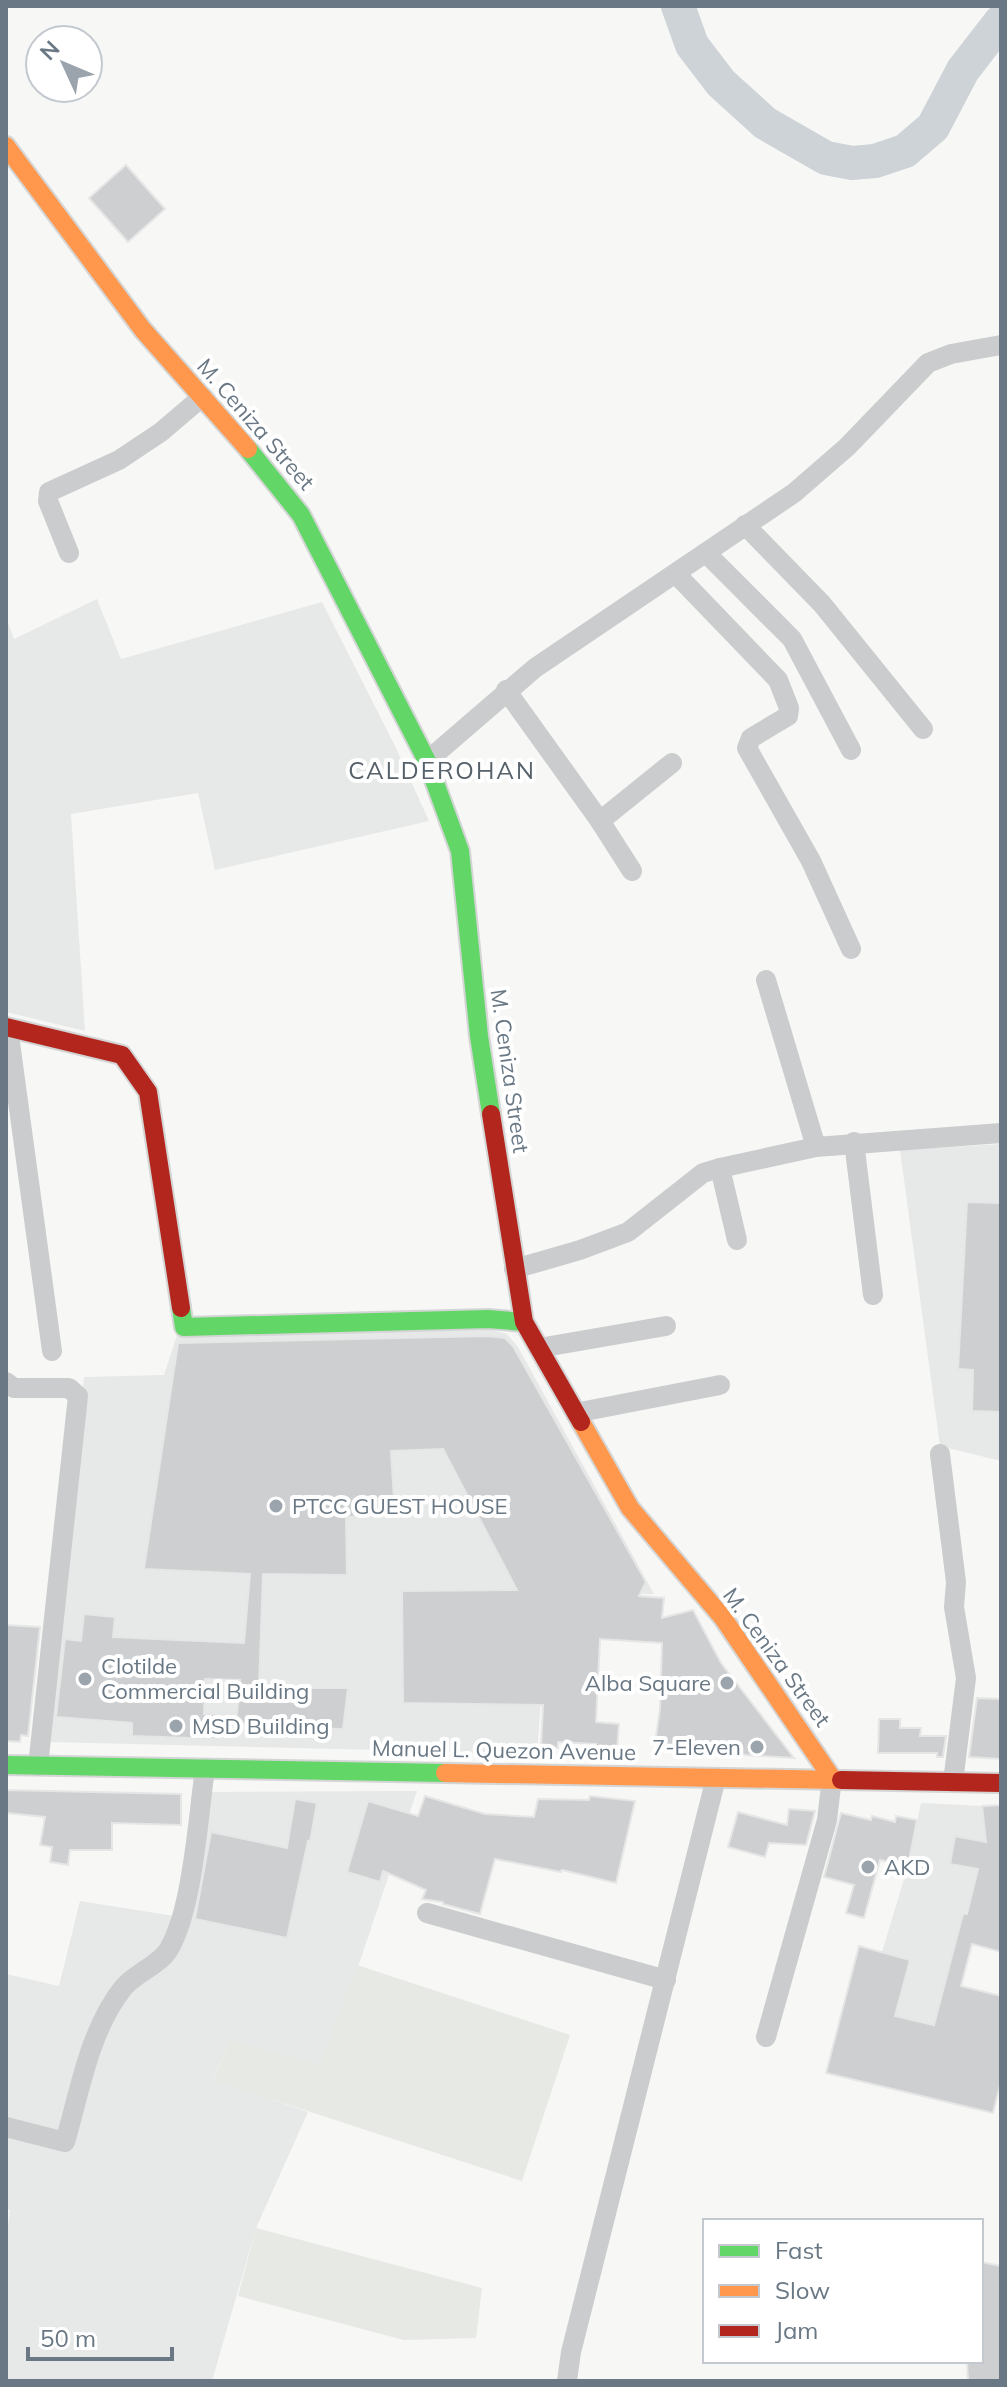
<svg xmlns="http://www.w3.org/2000/svg" width="1007" height="2387" viewBox="0 0 1007 2387" font-family="Mulish,sans-serif">
  <style>
    .built { fill: #e7e8e8 }
    .green { fill: #e6e9e4 }
    .lines { fill: none; stroke-linecap: round; stroke-linejoin: round }
    .river { stroke: #cdd3d6; stroke-width: 34 }
    .building { fill: #cecfd0; stroke: #e6e6e6; stroke-width: 2 }
    .fast-casing { stroke: #d4d5d5; stroke-width: 22 }
    .slow-casing { stroke: #d4d5d5; stroke-width: 22 }
    .jam-casing { stroke: #d4d5d5; stroke-width: 22 }
    .street { stroke: #cbcccd; stroke-width: 20 }
    .fast { stroke: #63d668; stroke-width: 18 }
    .slow { stroke: #ff974d; stroke-width: 18 }
    .jam { stroke: #b3261e; stroke-width: 18 }
    .poi-dot { fill: #9ba4ac; stroke: #fff; stroke-width: 3 }
    .labels { text-anchor: middle; dominant-baseline: central; stroke-width: 8; stroke-linejoin: round; paint-order: stroke }
    .street-label { font-size: 22px; fill: #697884; stroke: #fff }
    .poi-label { font-size: 22px; fill: #697884; stroke: #fff; text-anchor: start }
    .neighbourhood-label { font-size: 24px; letter-spacing: 2px; fill: #56616a; stroke: #fff }
  </style>
  <rect width="100%" height="100%" fill="#f7f7f6"/>
  <g class="built">
    <polygon points="97,599 121,659 322,602 395,746 429,821 215,870 198,793 71,814 85,1031 6,1012 6,617 14,639"/>
    <polygon points="1001,1144 1001,1461 940,1446 900,1150"/>
    <polygon points="491,1330 507,1334 518,1347 654,1594 549,1592 537,1754 49,1742 84,1377 164,1375 177,1335"/>
    <polygon points="417,1791 361,1958 320,2065 230,2040 213,2079 308,2112 256,2228 212,2381 6,2381 6,2242 10,2210 6,2209 6,1974 59,1986 80,1901 174,1916 195,1792"/>
    <polygon points="921,1803 982,1806 986,1837 968,1911 963,1914 939,2005 1001,2021 1001,2081 993,2113 826,2073 859,1946 882,1952 908,1866"/>
  </g>
  <g class="green">
    <polygon points="357,1965 570,2035 522,2181 213,2080 230,2040 320,2065"/>
    <polygon points="256,2228 482,2288 476,2338 404,2340 238,2296"/>
  </g>
  <g class="lines">
    <polyline class="river" points="678,6 692,45 721,83 765,123 826,158 852,163 875,161 905,151 933,127 963,70 1001,21"/>
  </g>
  <g class="building">
    <polygon points="126,165 165,209 128,242 89,198"/>
    <polygon points="967,1202 1001,1203 1001,1412 972,1411 973,1370 958,1369"/>
    <polygon points="488,1336 505,1338 513,1346 646,1582 639,1596 664,1598 662,1618 693,1610 721,1663 794,1758 713,1753 655,1744 660,1708 662,1643 600,1639 596,1722 619,1724 617,1750 596,1749 596,1744 558,1742 558,1748 541,1747 543,1705 403,1703 402,1591 517,1590 443,1449 391,1451 395,1515 346,1517 347,1575 263,1574 259,1688 348,1688 343,1729 269,1727 270,1722 236,1724 240,1680 205,1679 204,1714 220,1715 219,1739 132,1736 132,1723 56,1717 65,1639 81,1641 84,1614 115,1617 113,1637 244,1643 250,1574 144,1569 178,1343"/>
    <polygon points="6,1625 40,1627 28,1736 21,1735 20,1742 6,1741"/>
    <polygon points="977,1698 1001,1699 1001,1759 969,1757"/>
    <polygon points="879,1719 900,1719 900,1728 921,1728 920,1736 946,1736 943,1757 937,1757 937,1753 878,1753"/>
    <polygon points="6,1790 181,1794 181,1825 112,1823 112,1850 70,1850 68,1865 50,1862 52,1847 40,1845 45,1817 6,1813"/>
    <polygon points="425,1796 485,1814 534,1817 538,1799 589,1800 590,1796 635,1801 616,1883 562,1870 561,1872 495,1859 480,1914 443,1904 443,1902 422,1899 426,1890 383,1871 380,1882 347,1872 368,1801 418,1816"/>
    <polygon points="295,1799 317,1803 310,1842 308,1841 287,1938 195,1919 211,1832 287,1848"/>
    <polygon points="1001,1805 1001,1952 972,1944 961,1986 1001,1996 1001,2081 993,2113 826,2073 859,1946 910,1960 895,2016 934,2025 963,1914 967,1914 978,1869 950,1864 955,1836 986,1842 982,1806"/>
    <polygon points="789,1809 815,1811 806,1845 769,1843 765,1857 728,1847 738,1812 787,1825"/>
    <polygon points="841,1813 871,1820 872,1816 895,1822 896,1816 917,1820 908,1866 880,1860 864,1918 846,1913 854,1885 824,1877"/>
    <polygon points="981,2262 1001,2266 1001,2381 968,2381 967,2361 981,2361"/>
  </g>
  <g class="lines">
    <defs>
      <g id="fast">
        <polyline points="248,449 301,515 427,761 460,851 479,1036 491,1114"/>
        <polyline points="181,1308 184,1327 488,1319 524,1322"/>
        <polyline points="6,1765 445,1773"/>
      </g>
      <g id="slow">
        <polyline points="6,146 143,330 248,449"/>
        <polyline points="581,1422 630,1508 723,1618 832,1778"/>
        <polyline points="445,1773 841,1780"/>
      </g>
      <g id="jam">
        <polyline points="6,1027 122,1055 148,1092 181,1308"/>
        <polyline points="491,1114 524,1322 581,1422"/>
        <polyline points="841,1780 1001,1783"/>
      </g>
    </defs>
    <use href="#fast" class="fast-casing"/>
    <use href="#slow" class="slow-casing"/>
    <use href="#jam" class="jam-casing"/>
    <g class="street">
      <polyline points="745,525 822,604 923,729"/>
      <polyline points="69,553 48,501 49,492 119,460 161,432 202,397"/>
      <polyline points="706,553 792,639 851,750"/>
      <polyline points="676,574 778,680 789,708 788,716 751,738 747,748 811,861 851,949"/>
      <polyline points="506,690 600,821 632,871"/>
      <polyline points="427,761 535,668 794,493 847,447 928,363 951,354 1001,345"/>
      <polyline points="600,821 672,763"/>
      <polyline points="766,980 816,1147"/>
      <polyline points="8,1028 52,1351"/>
      <polyline points="854,1142 873,1295"/>
      <polyline points="720,1168 737,1240"/>
      <polyline points="514,1269 580,1250 628,1232 703,1173 720,1168 816,1147 1001,1133"/>
      <polyline points="539,1348 666,1326"/>
      <polyline points="6,1382 14,1388 69,1388 78,1396 38,1766"/>
      <polyline points="575,1413 720,1385"/>
      <polyline points="940,1454 956,1582 954,1607 966,1678 953,1782"/>
      <polyline points="427,1913 666,1980"/>
      <polyline points="766,2037 827,1820 832,1778"/>
      <path d="M6 2127 65 2142C80 2091 89 2031 123 1988 135 1973 160 1965 169 1949 193 1908 198 1817 205 1769"/>
      <polyline points="567,2381 571,2352 716,1778"/>
    </g>
    <use href="#fast" class="fast"/>
    <use href="#slow" class="slow"/>
    <use href="#jam" class="jam"/>
  </g>
  <g class="poi-dot">
    <circle cx="276" cy="1506" r="8"/>
    <circle cx="85" cy="1679" r="8"/>
    <circle cx="727" cy="1683" r="8"/>
    <circle cx="176" cy="1726" r="8"/>
    <circle cx="757" cy="1747" r="8"/>
    <circle cx="868" cy="1867" r="8"/>
  </g>
  <g class="labels">
    <g class="street-label">
      <text transform="translate(256 424) rotate(49)">M. Ceniza Street</text>
      <text transform="translate(510 1071) rotate(82)">M. Ceniza Street</text>
      <text transform="translate(777 1657) rotate(54)">M. Ceniza Street</text>
      <text transform="translate(504 1750) rotate(1)">Manuel L. Quezon Avenue</text>
    </g>
    <g class="poi-label">
      <text x="292" y="1506">PTCC GUEST HOUSE</text>
      <text x="101" y="1666">Clotilde<tspan x="101" dy="25">Commercial Building</tspan></text>
      <text x="711" y="1683" text-anchor="end">Alba Square</text>
      <text x="192" y="1726">MSD Building</text>
      <text x="741" y="1747" text-anchor="end">7-Eleven</text>
      <text x="884" y="1867">AKD</text>
    </g>
    <g class="neighbourhood-label">
      <text x="442" y="770">CALDEROHAN</text>
    </g>
  </g>
  <rect width="1007" height="2387" fill="none" stroke="#697884" stroke-width="16"/>
  <rect x="703" y="2219" width="280" height="144" fill="#ffffff" stroke="#c3c9ce" stroke-width="2"/>
  <rect x="719" y="2245" width="40" height="12" fill="#63d668" stroke="#c3c9ce" stroke-width="2"/>
  <text x="775" y="2259" font-size="24" fill="#697884">Fast</text>
  <rect x="719" y="2285" width="40" height="12" fill="#ff974d" stroke="#c3c9ce" stroke-width="2"/>
  <text x="775" y="2299" font-size="24" fill="#697884">Slow</text>
  <rect x="719" y="2325" width="40" height="12" fill="#b3261e" stroke="#c3c9ce" stroke-width="2"/>
  <text x="775" y="2339" font-size="24" fill="#697884">Jam</text>
  <g transform="translate(64 64) rotate(314)"><circle r="38" fill="#ffffff" stroke="#c3c9ce" stroke-width="2"/>
  <path d="M0-6L14 30L0 20L-14 30Z" fill="#9ba4ac"/>
  <text y="-12" font-size="22" font-weight="bold" text-anchor="middle" fill="#697884">N</text>
  </g>
  <path d="M28 2347v12h144v-12" fill="none" stroke="#697884" stroke-width="4"/>
  <text x="40" y="2347" font-size="24" fill="#697884" stroke="#ffffff" stroke-width="6" paint-order="stroke">50 m</text>
</svg>
